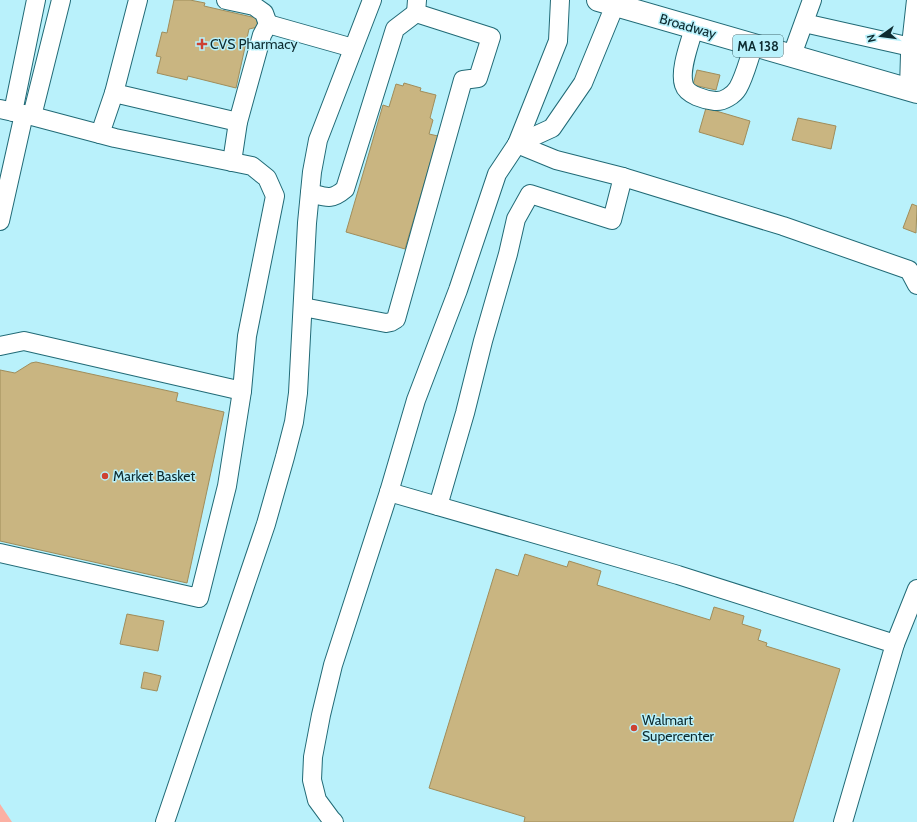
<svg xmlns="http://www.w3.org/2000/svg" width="917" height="822" viewBox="0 0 917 822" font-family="Cabin,sans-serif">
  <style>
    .green { fill: #fbb0a3 }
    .building { fill: #c9b581; stroke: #a08d5b }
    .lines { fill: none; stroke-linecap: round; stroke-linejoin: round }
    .minor-casing { stroke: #216a76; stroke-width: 20 }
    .major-casing { stroke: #216a76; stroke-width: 24 }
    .minor { stroke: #fff; stroke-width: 18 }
    .major { stroke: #fff; stroke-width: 22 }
    .poi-dot { fill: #ce4131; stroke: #b9f1fb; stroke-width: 1.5 }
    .labels { text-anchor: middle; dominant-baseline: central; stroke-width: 3; stroke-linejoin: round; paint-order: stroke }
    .shield { fill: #b9f1fb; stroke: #41666d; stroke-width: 1 }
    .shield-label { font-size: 13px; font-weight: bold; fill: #0d2b30 }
    .street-label { font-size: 14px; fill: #0d2b30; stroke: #b9f1fb }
    .poi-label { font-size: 14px; fill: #0d2b30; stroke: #b9f1fb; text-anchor: start }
  </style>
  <rect width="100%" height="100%" fill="#b9f1fb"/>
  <polygon class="green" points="0,804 12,822 0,822"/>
  <g class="building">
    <polygon points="174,0 190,0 205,3 204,6 252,17 256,16 258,27 249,29 236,88 188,76 187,80 157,73 161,57 156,56 162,32 167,33"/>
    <polygon points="697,70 720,75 716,90 693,85"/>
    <polygon points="404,83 421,88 420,91 436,95 430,118 433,120 429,134 438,136 405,249 346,232 383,105 389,107 396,84 403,86"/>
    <polygon points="706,108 750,121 743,145 699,132"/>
    <polygon points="798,118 836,126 831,149 792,140"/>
    <polygon points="912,204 917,206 916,233 903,228"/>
    <polygon points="36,362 178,393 176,401 224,412 187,583 0,541 0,370 15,373 31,363"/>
    <polygon points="525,554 567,567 569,561 601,571 597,585 710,620 714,607 744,616 742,624 761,630 758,640 767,643 766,646 840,669 793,822 524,822 525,817 429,788 496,569 518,576"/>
    <polygon points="127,614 164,621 158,651 120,644"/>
    <polygon points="144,672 161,676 157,691 141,688"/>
  </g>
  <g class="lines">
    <defs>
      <g id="minor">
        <polyline points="226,0 254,6 264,13 268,24"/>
        <polyline points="804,23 911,47"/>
        <polyline points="268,24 353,48"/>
        <path d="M694 28C690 43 679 70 684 85 687 95 705 100 715 101 723 102 734 95 738 88 745 76 749 58 754 45"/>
        <polyline points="792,55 812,0"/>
        <polyline points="909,89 910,54 916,0"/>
        <polyline points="114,93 138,0"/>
        <polyline points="0,109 32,116 115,138 252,166 267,178 275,196 247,336 242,391 24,341 0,346"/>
        <polyline points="13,112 36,0"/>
        <polyline points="32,116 61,0"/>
        <polyline points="100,134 114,93 238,122"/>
        <polyline points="517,144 556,160 623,177 783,226 909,270 917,285"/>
        <polyline points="517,144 552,128 583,83 615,5"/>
        <polyline points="232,162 238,122 262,35 268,24"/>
        <path d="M310 193C326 197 331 201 345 189L395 29 416 13"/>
        <polyline points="0,221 24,114"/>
        <polyline points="303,307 386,323 391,322 396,319 463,80 478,78 491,37 416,13 417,0"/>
        <polyline points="389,492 678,575 895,644"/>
        <polyline points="438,506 465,413 483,341 508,254 516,219 530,194 612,220 623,177"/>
        <polyline points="0,553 199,598 227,486 242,391"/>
        <polyline points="165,822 266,524 285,457 294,422 298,393 307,223 312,172 318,140 372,0"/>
        <polyline points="334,822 331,819 317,800 312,780 313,757 321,715 333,665 389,492 416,400 458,290 497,174 517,144 558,41 560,0"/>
        <polyline points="843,822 895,644 917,589"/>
      </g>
      <polyline id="major" points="598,0 917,92"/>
    </defs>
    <use href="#minor" class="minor-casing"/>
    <use href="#major" class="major-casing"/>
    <use href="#minor" class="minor"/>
    <use href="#major" class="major"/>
  </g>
  <g class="poi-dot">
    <path d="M200 38h4v4h4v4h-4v4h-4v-4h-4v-4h4z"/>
    <circle cx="105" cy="476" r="4"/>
    <circle cx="634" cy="728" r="4"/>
  </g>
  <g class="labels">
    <rect class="shield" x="733" y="35" width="50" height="22" rx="3"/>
    <g class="shield-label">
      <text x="758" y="46">MA 138</text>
    </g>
    <g class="street-label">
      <text transform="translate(688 26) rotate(16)">Broadway</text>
    </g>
    <g class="poi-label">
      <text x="210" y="44">CVS Pharmacy</text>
      <text x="113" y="476">Market Basket</text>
      <text x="642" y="720">Walmart<tspan x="642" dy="16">Supercenter</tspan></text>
    </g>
  </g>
  <g transform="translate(881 36) rotate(256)" stroke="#b9f1fb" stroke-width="3" paint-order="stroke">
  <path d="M0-3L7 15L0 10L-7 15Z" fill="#0d2b30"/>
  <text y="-6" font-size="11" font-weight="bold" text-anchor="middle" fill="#0d2b30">N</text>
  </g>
</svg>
